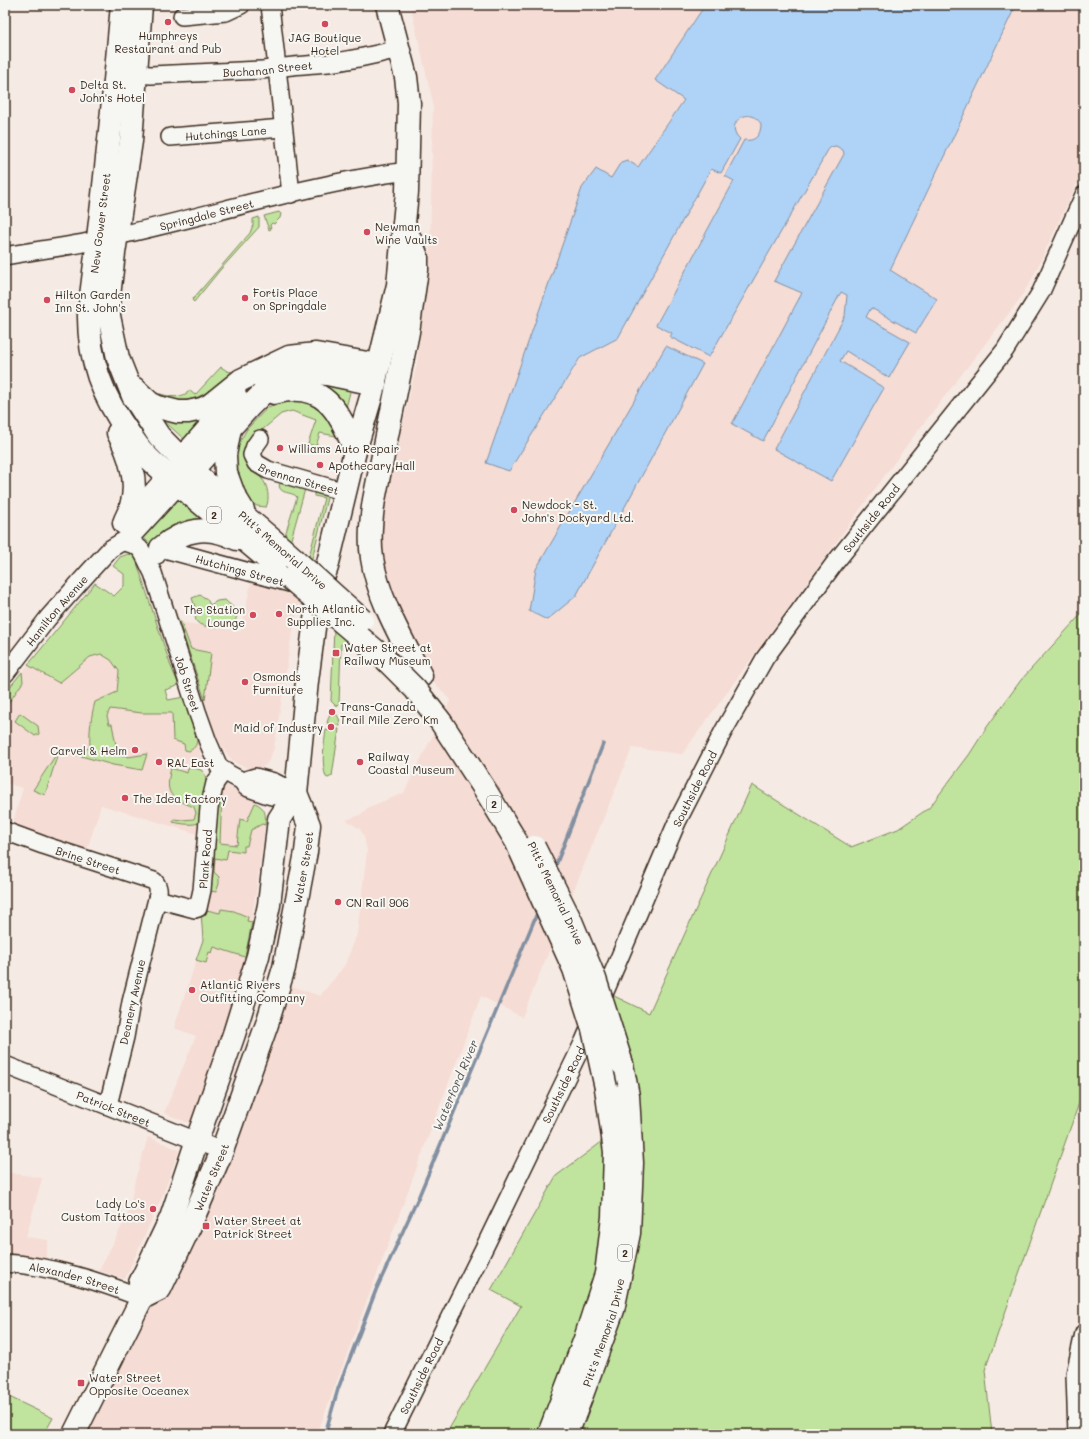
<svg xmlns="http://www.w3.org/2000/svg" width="1089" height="1439" viewBox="0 0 1089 1439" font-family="Mali,sans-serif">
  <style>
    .built { fill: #f5dcd4 }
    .green { fill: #c0e49e; stroke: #7e875e }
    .water { fill: #afd2f7; stroke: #818fa0 }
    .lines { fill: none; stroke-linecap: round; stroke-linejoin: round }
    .stream { stroke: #818fa0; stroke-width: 3.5 }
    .minor-casing { stroke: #3b2a1e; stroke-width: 20 }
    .major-casing { stroke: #3b2a1e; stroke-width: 25 }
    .highway-casing { stroke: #3b2a1e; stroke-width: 25 }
    .minor { stroke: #f6f6f2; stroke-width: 17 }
    .major { stroke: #f6f6f2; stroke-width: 22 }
    .highway { stroke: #f6f6f2; stroke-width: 22 }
    .highway-bridge-casing { stroke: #3b2a1e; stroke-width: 25; stroke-linecap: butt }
    .highway-bridge { stroke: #f6f6f2; stroke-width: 22 }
    .poi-dot { fill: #d1495b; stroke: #f6f6f2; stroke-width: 1.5 }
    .labels { text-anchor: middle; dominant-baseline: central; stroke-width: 4; stroke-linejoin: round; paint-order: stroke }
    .shield { fill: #f6f6f2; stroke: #73675e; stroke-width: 1 }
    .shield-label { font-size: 10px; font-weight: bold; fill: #3b2a1e }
    .poi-label { font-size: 11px; fill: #3b2a1e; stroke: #f6f6f2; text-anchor: start }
    .street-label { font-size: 11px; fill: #3b2a1e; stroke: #f6f6f2 }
    .water-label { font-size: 12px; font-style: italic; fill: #585454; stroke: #f6f6f2 }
  </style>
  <rect width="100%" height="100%" fill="#f6eae4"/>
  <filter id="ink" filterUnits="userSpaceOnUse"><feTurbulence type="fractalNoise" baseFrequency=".025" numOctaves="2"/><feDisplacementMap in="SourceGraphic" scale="8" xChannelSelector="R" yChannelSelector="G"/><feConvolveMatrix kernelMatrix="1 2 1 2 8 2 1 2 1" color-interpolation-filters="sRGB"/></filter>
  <g filter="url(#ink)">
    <g class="built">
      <polygon points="419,5 705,5 655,80 684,99 638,167 627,160 509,470 581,358 618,338 711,169 721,173 740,138 736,135 734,129 735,123 740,118 746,116 755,118 761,124 761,131 756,138 748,141 725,175 734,181 656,325 672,333 670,336 709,357 828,150 831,147 836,146 843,150 843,157 774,281 802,293 732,424 763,441 841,292 847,295 845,316 774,449 831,481 883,388 839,361 871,308 916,333 936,299 890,270 1016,5 1084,5 1084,168 1031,281 1019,300 907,445 682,754 632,748 522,1017 481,996 317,1434 74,1434 160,1289 280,982 320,996 345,965 357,934 367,851 364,836 360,829 346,820 360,815 369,807 404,793 431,739 444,717 450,700 397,641 377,535 386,476 391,476 417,363 430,253 433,103 411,8"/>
      <polygon points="251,583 301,597 291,639 274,748 269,760 265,766 257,768 248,768 237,764 229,757 222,746 216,734 179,622 241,631"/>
      <polygon points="101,654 111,660 119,671 117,692 110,709 142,713 189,714 198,744 205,774 203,807 198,834 101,805 86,853 12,826 23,788 5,783 5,693 28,665 59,683 90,657"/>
      <polygon points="222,783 256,800 255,802 257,803 263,824 265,825 256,893 245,957 225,1024 191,1124 164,1113 196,1036 174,1028 203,940 201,912"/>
      <polygon points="148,1137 179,1150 162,1197 125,1279 99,1271 129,1212 135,1180"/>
      <polygon points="5,1172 42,1178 26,1237 48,1240 46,1258 5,1253"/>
    </g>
    <g class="green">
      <polygon points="279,212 281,214 280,218 274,224 272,223 270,225 271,229 269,230 264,216"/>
      <polygon points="259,217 259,227 220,270 194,302 192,300 250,233 253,225 253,219"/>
      <path d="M221 367 227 371 232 372V374C209 392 189 410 160 394 172 397 179 399 190 391L195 395Z"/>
      <polygon points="310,382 351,388 345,412"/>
      <path d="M299 400C318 406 329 417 336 436L320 433 316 446 308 444 316 420 292 411 281 414 255 436 246 458 248 469C252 472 259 475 262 479 268 485 270 500 266 507L257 506 247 500 235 472 234 452 247 429 268 407 279 403Z"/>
      <polygon points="161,418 203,418 186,441"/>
      <path d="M281 483 305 489 283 568 275 567 297 497C292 491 280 495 279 485Z"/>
      <polygon points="314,493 325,495 327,498 313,555 306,577 304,573 310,553 324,498 314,496"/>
      <polygon points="176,500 181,500 209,520 155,540 150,544 142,536"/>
      <path d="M128 554 133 555 136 560 170 664 178 683 177 686 165 690 168 700 184 697 197 740C197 746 193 749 189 751L185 750 184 744 173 740 172 713H142L110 709 107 716 109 724H112L118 756 127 755 128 757 147 754 142 770 113 765 74 754 75 751H83L90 747C89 733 91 716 95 702L117 692 119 671 111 660 101 654 90 657 59 683 28 665 95 583 114 596 124 586V574L113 566 120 557Z"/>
      <path d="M200 595 207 599 210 605 217 601 225 600 237 611C237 615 237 620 233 623 227 628 202 629 197 622 194 618 196 614 196 610 195 606 193 602 192 598Z"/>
      <polygon points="1084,611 1084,1089 985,1370 992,1434 446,1434 521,1306 491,1290 556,1176 599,1144 636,1082 610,994 649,1013 752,785 851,847 898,829 929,808 969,755 987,727 1021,680"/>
      <polygon points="179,622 181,622 191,649 211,653 205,700"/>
      <polygon points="334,627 353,644 341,644 339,704 338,706 335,705 331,701"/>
      <polygon points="22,672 23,682 5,708 5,693"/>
      <polygon points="334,711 339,718 340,726 327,723 330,713 333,714"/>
      <polygon points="20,713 38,726 39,734 35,736 15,721"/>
      <path d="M336 729H339L332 776 328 778 326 777C321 763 324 745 326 730L333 731Z"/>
      <polygon points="59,750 45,795 33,790"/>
      <path d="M191 767 201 770 205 774 206 782 201 822C193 826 182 824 173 822L174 819 182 820 194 819 196 813 194 807C171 798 164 795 171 768L187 773 188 768Z"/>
      <path d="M222 792 220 843 237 845 240 819 247 821 255 803C266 808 266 814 265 825L262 824 251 830 247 846H244V852L228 850 226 860 215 858 214 872 219 877V884L216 892 207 890 215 811Z"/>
      <polygon points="202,909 220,913 221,909 234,911 248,917 247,921 252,922 245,957 214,947 212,953 209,952 206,963 196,960 203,940 201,912"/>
      <polygon points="5,1395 53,1418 44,1434 5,1434"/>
    </g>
    <g class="water">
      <path d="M705 5H1016L890 270 937 299 916 333 871 308 866 317 910 342 889 378 846 351 840 361 884 388 831 481 774 449 845 316 847 295 841 292 763 441 732 424 802 293 774 281 844 154 843 150 836 146 831 147 828 150 709 357 670 337 672 333 656 325 734 181 725 176 744 140C755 142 761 135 761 124 749 104 723 124 740 139L721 173 711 169 618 338 580 358 509 471 486 463 582 188 596 169 611 178 621 162 627 160 638 167 684 100 655 80Z"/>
      <polygon points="666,346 703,364 576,596 547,620 529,611 536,569"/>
    </g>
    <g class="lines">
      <g class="stream">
        <polyline points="554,870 603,744"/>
        <polyline points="325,1434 338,1389 376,1290 419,1196 538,911"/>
      </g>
      <defs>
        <g id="minor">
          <polyline points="270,5 291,194"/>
          <polyline points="182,16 226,12 241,5"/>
          <path id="s1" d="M136 74 151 75 263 70C284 66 306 65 328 63 352 60 375 55 398 49"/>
          <path id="s2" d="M170 137 283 128"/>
          <path id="s3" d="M5 256C36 250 67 247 98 240 201 219 303 184 408 171"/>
          <path id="s4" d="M260 439 255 446 252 455 256 463 268 470 345 492"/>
          <polyline points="129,518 167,475"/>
          <path id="s5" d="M122 542C144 544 143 555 153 573L197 711 208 742 219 767 229 774 242 781 246 787 268 795 272 796 296 793"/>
          <path id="s6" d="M157 555 161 548 297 585"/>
          <path id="s7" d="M5 674 48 618 88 573 110 549 133 535 179 485"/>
          <polyline points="242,781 255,777 274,782 296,793"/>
          <path id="s8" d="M5 831 43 845 154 881C159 887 159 891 157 899L131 1002 125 1037 108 1105"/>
          <path id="s9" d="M157 899 195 909 198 908 202 890 209 808 215 783 224 771"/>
          <path id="s10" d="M5 1065 222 1151"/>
          <path id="s11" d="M5 1263C52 1266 98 1281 142 1298"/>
          <path id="s12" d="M392 1434 488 1240 584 1041 677 822 723 732 765 658 834 564 1005 350 1041 292 1084 195"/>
          <polyline points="1077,1434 1075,1374 1084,1333"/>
        </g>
        <g id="major">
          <path d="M122 5C113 108 102 210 89 312 88 360 102 396 130 435 134 440 138 447 143 452 153 464 167 474 179 485L250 406 265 391 278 382 298 375 314 373 327 374 375 384"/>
          <polyline points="141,5 131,141 114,253 109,296 109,316 118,358 133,396 159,436 192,470"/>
          <polyline points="134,388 150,403 158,407 178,412 188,412 202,409 210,405 241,380 289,357 316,354 379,365"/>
          <path d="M274 393C323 379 340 411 355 451"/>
          <path d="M118 433C129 453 139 482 131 506 130 511 126 517 124 523"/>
          <polyline points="181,460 236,397"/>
          <polyline points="142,1298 140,1283 171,1218 197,1140 234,1034 258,956 269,905 279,819 296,793 307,681 319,590 327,567 355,451 371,397 398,285 407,192 409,103 406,77 387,5"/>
          <path id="s13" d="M142 1298 160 1289 189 1228 222 1151 267 1024 284 968 306 852 309 825 296 793"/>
          <polyline points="74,1434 142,1298"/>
        </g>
        <g id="highway">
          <path d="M405 226 417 257V270L408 332 374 500C371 519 369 538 372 558 378 599 402 639 421 676"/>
          <polyline points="230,428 225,455 226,473 234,495 243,510"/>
          <path d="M192 470C225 501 260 528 293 558"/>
          <polyline points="179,485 290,578"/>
          <path d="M161 548C185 528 208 525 237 539"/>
          <polyline points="549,1434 585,1339 606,1274 613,1217 615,1152 606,1088"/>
          <path id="s14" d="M567 1434 583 1392 613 1310 629 1233 632 1163 628 1096 622 1064"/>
        </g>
      </defs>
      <use href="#minor" class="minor-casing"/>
      <use href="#major" class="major-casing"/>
      <use href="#highway" class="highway-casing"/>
      <use href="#minor" class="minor"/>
      <use href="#major" class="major"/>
      <use href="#highway" class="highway"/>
      <defs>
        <g id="highway-bridge">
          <polyline points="293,558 362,620"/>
          <polyline points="290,578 382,656 415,689 441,722 484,788 516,841 574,969 593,1029 606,1088"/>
          <polyline points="534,847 571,921 595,979 622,1064"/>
        </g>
      </defs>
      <use href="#highway-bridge" class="highway-bridge-casing"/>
      <use href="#highway-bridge" class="highway-bridge"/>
    </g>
  </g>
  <g class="poi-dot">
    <circle cx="168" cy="22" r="4"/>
    <circle cx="325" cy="24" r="4"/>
    <circle cx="72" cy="90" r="4"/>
    <circle cx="367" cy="232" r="4"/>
    <circle cx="245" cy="298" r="4"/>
    <circle cx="47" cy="300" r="4"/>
    <circle cx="280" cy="448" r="4"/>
    <circle cx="320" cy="465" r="4"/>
    <circle cx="514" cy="510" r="4"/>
    <circle cx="279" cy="614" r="4"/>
    <circle cx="253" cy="615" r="4"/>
    <rect x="332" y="649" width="8" height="8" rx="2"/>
    <circle cx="245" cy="682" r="4"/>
    <circle cx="332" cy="712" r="4"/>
    <circle cx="331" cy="727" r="4"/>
    <circle cx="135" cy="750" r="4"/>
    <circle cx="159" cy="762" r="4"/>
    <circle cx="360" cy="762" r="4"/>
    <circle cx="125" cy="798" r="4"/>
    <circle cx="338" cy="902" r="4"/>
    <circle cx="192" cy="990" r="4"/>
    <circle cx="153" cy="1209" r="4"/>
    <rect x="202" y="1222" width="8" height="8" rx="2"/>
    <rect x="77" y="1379" width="8" height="8" rx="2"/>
  </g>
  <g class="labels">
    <g class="shield">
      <rect x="207" y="507" width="14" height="16" rx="3"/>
      <rect x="487" y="796" width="14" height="16" rx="3"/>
      <rect x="618" y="1245" width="14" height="16" rx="3"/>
    </g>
    <g class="shield-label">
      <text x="214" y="515">2</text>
      <text x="494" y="804">2</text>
      <text x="625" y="1253">2</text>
    </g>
    <g class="poi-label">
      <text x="168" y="35" text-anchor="middle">Humphreys<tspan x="168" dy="13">Restaurant and Pub</tspan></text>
      <text x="325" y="37" text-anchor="middle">JAG Boutique<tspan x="325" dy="13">Hotel</tspan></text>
      <text x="80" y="84">Delta St.<tspan x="80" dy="13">John's Hotel</tspan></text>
      <text x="375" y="226">Newman<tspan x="375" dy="13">Wine Vaults</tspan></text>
      <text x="253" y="292">Fortis Place<tspan x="253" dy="13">on Springdale</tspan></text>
      <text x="55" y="294">Hilton Garden<tspan x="55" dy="13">Inn St. John's</tspan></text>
      <text x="288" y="448">Williams Auto Repair</text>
      <text x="328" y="465">Apothecary Hall</text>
      <text x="522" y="504">Newdock - St.<tspan x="522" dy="13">John's Dockyard Ltd.</tspan></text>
      <text x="287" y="608">North Atlantic<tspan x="287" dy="13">Supplies Inc.</tspan></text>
      <text x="245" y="609" text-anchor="end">The Station<tspan x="245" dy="13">Lounge</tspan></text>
      <text x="344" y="647">Water Street at<tspan x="344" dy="13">Railway Museum</tspan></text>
      <text x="253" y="676">Osmonds<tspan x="253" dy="13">Furniture</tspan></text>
      <text x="340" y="706">Trans-Canada<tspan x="340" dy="13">Trail Mile Zero Km</tspan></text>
      <text x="323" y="727" text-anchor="end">Maid of Industry</text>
      <text x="127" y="750" text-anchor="end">Carvel &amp; Helm</text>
      <text x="368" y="756">Railway<tspan x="368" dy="13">Coastal Museum</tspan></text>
      <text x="167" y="762">RAL East</text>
      <text x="133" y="798">The Idea Factory</text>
      <text x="346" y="902">CN Rail 906</text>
      <text x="200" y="984">Atlantic Rivers<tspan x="200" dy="13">Outfitting Company</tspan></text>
      <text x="145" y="1203" text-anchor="end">Lady Lo's<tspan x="145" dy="13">Custom Tattoos</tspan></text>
      <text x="214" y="1220">Water Street at<tspan x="214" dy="13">Patrick Street</tspan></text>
      <text x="89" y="1377">Water Street<tspan x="89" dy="13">Opposite Oceanex</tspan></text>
    </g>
    <g class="street-label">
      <text stroke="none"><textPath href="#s1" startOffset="132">Buchanan Street</textPath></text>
      <text stroke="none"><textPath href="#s2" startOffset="56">Hutchings Lane</textPath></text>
      <text stroke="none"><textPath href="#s3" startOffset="206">Springdale Street</textPath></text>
      <text transform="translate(100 223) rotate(-83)">New Gower Street</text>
      <text stroke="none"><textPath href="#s4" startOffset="73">Brennan Street</textPath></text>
      <text stroke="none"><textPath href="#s12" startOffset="1037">Southside Road</textPath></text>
      <text transform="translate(283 550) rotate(41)">Pitt's Memorial Drive</text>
      <text stroke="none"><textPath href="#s6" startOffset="90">Hutchings Street</textPath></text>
      <text stroke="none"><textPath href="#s7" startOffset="82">Hamilton Avenue</textPath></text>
      <text stroke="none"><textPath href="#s5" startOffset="163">Job Street</textPath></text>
      <text stroke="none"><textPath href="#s12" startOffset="713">Southside Road</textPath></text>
      <text stroke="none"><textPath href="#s9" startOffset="92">Plank Road</textPath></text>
      <text stroke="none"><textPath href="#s8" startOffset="88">Brine Street</textPath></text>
      <text stroke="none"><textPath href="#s13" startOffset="467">Water Street</textPath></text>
      <text transform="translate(556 893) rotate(64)">Pitt's Memorial Drive</text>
      <text transform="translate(132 1002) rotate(-78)">Deanery Avenue</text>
      <text stroke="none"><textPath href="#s12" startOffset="389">Southside Road</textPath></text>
      <text stroke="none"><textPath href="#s10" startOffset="117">Patrick Street</textPath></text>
      <text stroke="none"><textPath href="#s13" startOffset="143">Water Street</textPath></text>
      <text stroke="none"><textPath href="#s11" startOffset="71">Alexander Street</textPath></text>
      <text stroke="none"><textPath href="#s14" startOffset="108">Pitt's Memorial Drive</textPath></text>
      <text stroke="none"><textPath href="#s12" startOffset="65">Southside Road</textPath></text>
    </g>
    <g class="water-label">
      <text transform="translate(455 1085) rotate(-67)">Waterford River</text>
    </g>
  </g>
  <rect width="1089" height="1439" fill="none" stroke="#f6f6f2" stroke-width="20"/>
  <rect x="10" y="10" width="1069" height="1419" fill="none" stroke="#3b2a1e" stroke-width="1.5" filter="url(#ink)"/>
</svg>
